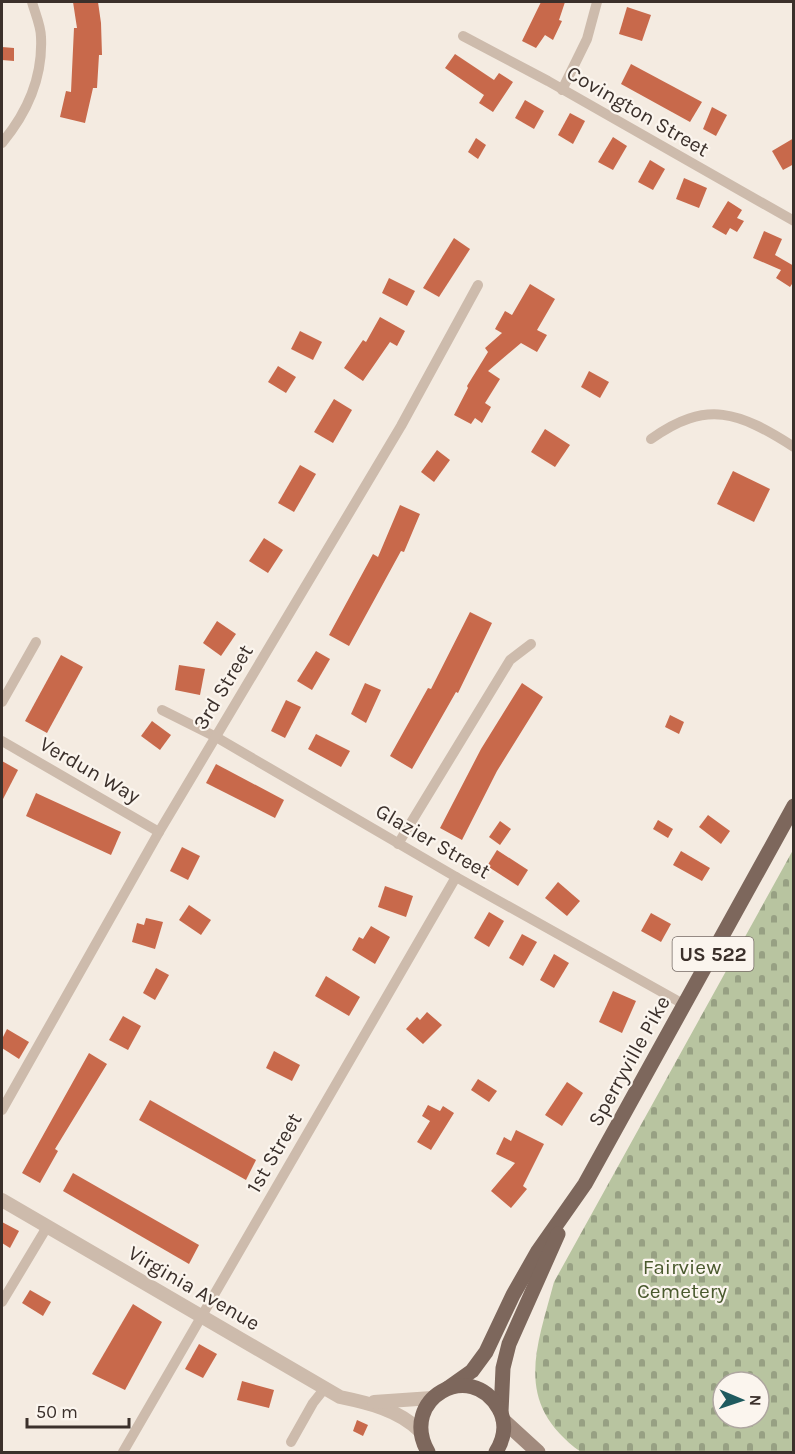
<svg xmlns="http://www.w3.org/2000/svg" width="795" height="1454" viewBox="0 0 795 1454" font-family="Karla,sans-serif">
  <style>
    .cemetery { fill: url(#cemetery-stones); fill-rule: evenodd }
    .building { fill: #c8694b }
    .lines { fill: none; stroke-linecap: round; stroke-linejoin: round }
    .minor { stroke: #cdbbac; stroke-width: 10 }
    .tertiary { stroke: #cdbbac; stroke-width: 14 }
    .secondary { stroke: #a18a7d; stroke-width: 15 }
    .primary { stroke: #7d675c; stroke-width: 15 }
    .labels { text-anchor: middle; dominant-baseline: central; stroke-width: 4.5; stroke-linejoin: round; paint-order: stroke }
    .shield { fill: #fbf5ee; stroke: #756b66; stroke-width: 1.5 }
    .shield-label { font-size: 20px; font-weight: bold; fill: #3b302b }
    .street-label { font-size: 21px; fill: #3b302b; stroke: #fbf5ee }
    .park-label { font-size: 21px; fill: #4a5a2e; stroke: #fbf5ee }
  </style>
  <defs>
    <pattern id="cemetery-stones" width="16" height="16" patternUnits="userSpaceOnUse" patternTransform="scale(1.5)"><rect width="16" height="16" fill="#b8c4a0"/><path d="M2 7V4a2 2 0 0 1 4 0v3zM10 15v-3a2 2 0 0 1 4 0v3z" fill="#97a083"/></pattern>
  </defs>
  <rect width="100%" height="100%" fill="#f4ebe1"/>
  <path class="cemetery" d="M793 850V1452H581C513 1403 536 1350 554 1282ZM723 1382H759V1418H723Z"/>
  <g class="building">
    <polygon points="73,2 98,2 101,23 102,55 99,55 97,88 93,88 85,123 60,117 66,91 71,92 74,28 77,28"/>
    <polygon points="541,2 565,2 559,20 562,21 553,40 545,35 536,48 522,41"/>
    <polygon points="627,7 651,15 642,41 619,34"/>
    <polygon points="2,47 14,48 14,61 2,60"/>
    <polygon points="455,54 494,80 499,73 513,82 493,112 479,103 484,95 445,68"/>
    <polygon points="631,64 702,102 690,122 621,84"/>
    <polygon points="525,100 544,111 534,129 515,118"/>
    <polygon points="712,107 727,115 716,136 703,129"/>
    <polygon points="570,113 585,121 573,144 558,135"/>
    <polygon points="613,137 627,146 613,170 598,162"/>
    <polygon points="476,138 486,145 478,159 468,152"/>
    <polygon points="794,138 794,164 783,170 772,151"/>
    <polygon points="650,160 665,169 653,190 638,182"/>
    <polygon points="684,178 707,188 699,208 676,199"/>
    <polygon points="728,201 742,210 737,218 744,221 737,232 730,228 726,235 712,227"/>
    <polygon points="764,231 782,239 775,255 794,266 794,281 790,287 776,278 781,270 753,258"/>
    <polygon points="454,238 470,249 439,297 423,288"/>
    <polygon points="389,278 415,291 407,306 382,293"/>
    <polygon points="530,284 555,299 537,330 547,335 537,352 521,343 488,371 500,379 485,403 491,407 482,423 475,418 471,424 454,415 468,388 467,386 488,352 485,348 502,333 495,329 505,311 512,315"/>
    <polygon points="380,317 405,331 397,346 390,342 363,381 344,368 363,340 366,342"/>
    <polygon points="300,331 322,342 313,360 291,349"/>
    <polygon points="278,366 296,377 286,393 268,382"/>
    <polygon points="589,371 609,382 600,398 581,387"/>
    <polygon points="334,399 352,410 333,443 314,432"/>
    <polygon points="545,429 570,445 555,467 531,452"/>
    <polygon points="437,450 450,460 434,482 421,472"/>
    <polygon points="300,465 316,474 294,512 278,503"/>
    <polygon points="733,471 770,489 754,522 717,504"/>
    <polygon points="400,505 420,514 404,552 401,551 349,646 329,635 373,554 378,557"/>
    <polygon points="264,538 283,550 268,573 249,561"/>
    <polygon points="470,612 492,623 458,693 456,692 412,769 390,756 428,688 431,689"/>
    <polygon points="217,621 236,634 221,656 203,643"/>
    <polygon points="316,651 330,659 312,690 297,681"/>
    <polygon points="61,655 83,667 47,733 25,721"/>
    <polygon points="179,665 205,669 200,695 175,690"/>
    <polygon points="365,683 381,690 366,723 351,714"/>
    <polygon points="522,683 543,697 497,771 462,840 440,828 481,749"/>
    <polygon points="286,700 301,707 285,738 271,731"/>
    <polygon points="670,715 684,722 679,734 665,727"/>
    <polygon points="152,721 171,735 160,750 141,736"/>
    <polygon points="316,734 350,751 341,767 308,749"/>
    <polygon points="2,761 18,770 2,801"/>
    <polygon points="216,764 284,800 275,818 206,783"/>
    <polygon points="36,793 121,832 111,855 26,816"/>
    <polygon points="708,815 730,831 721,844 699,827"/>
    <polygon points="658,820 673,829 668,838 653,829"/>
    <polygon points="500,821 511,829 500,845 489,837"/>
    <polygon points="182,847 200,856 188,880 170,871"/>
    <polygon points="497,850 528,870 518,886 487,866"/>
    <polygon points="681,851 710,868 702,881 673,865"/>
    <polygon points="558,882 580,901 567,916 545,898"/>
    <polygon points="385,886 413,896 406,917 378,907"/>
    <polygon points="189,905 211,920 201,935 179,920"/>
    <polygon points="489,912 504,921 489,947 474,938"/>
    <polygon points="651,913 671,924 661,942 641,931"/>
    <polygon points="146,918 163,922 155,949 132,942 137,923 144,925"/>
    <polygon points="371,926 390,937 375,964 352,950 359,937 363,939"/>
    <polygon points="522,934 537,942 523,966 509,958"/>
    <polygon points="554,954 569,963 554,988 540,980"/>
    <polygon points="156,968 169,975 155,1000 143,993"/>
    <polygon points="326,976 360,997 349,1016 315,996"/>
    <polygon points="613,991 636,1001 622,1033 599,1022"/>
    <polygon points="427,1012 442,1025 423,1044 406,1029 417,1017 420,1020"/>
    <polygon points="123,1016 141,1026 128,1050 109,1040"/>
    <polygon points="7,1029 29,1042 19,1059 2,1048 2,1039"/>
    <polygon points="274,1051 300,1065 292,1081 266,1068"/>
    <polygon points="89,1053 107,1064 55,1149 58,1151 40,1183 22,1173"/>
    <polygon points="478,1079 497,1091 489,1102 471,1090"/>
    <polygon points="567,1082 583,1093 562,1126 545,1115"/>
    <polygon points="150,1100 256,1160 246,1180 139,1120"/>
    <polygon points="428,1105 440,1111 443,1106 454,1113 431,1150 417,1142 430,1121 422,1116"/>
    <polygon points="516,1130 544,1144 523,1186 527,1189 511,1208 491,1191 515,1163 496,1154 504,1137 511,1141"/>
    <polygon points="73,1173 199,1245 189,1264 63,1191"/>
    <polygon points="2,1222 19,1231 10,1248 2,1243"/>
    <polygon points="30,1290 51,1302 43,1316 22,1303"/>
    <polygon points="133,1304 162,1322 125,1390 92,1374"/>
    <polygon points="199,1344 217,1354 203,1378 185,1369"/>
    <polygon points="242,1381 274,1390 269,1408 237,1400"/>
    <polygon points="357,1420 368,1425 363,1436 353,1431"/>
  </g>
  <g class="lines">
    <g class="minor">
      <polyline points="463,36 548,81 794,221"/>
      <polyline points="562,90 587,39 597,2"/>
      <path d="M2 143C27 113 43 78 41 37 41 26 35 13 32 2"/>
      <path d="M651 439C707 399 739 412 794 447"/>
      <polyline points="2,702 36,642"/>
      <polyline points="162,710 216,737 456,877 685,1005"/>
      <polyline points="2,741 159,832"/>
      <polyline points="398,844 510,660 531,644"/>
      <polyline points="2,1110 159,832 401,426 478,285"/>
      <polyline points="2,1302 47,1227"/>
      <polyline points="291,1442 313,1403 325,1388"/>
      <polyline points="123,1452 456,877"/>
    </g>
    <g class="tertiary">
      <path d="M2 1200 340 1397C369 1403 399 1410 420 1431"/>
      <polyline points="374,1402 432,1398"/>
    </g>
    <polyline class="secondary" points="503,1420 538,1452"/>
    <g class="primary">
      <polyline points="448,1388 472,1371 486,1352 513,1295 538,1251 585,1184 794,806"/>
      <polyline points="501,1412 503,1368 509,1344 558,1234"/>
      <path d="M428 1452C398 1399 471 1358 499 1409 507 1423 504 1439 496 1452"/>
    </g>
  </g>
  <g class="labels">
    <rect class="shield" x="672.5" y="937" width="81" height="34" rx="4.5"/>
    <g class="shield-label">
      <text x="713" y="954">US 522</text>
    </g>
    <g class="street-label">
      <text transform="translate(638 111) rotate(30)">Covington Street</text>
      <text transform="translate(223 687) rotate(-59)">3rd Street</text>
      <text transform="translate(90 770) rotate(30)">Verdun Way</text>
      <text transform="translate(433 841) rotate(30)">Glazier Street</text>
      <text transform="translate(629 1061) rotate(-61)">Sperryville Pike</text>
      <text transform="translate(274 1153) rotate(-60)">1st Street</text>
      <text transform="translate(194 1288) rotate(30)">Virginia Avenue</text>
    </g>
    <g class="park-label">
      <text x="682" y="1267">Fairview<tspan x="682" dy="24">Cemetery</tspan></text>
    </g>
  </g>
  <rect width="795" height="1454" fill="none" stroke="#3b302b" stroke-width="6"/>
  <g transform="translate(741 1400) rotate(92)"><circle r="28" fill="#fbf5ee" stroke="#aea6a0" stroke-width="1.5"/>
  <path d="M0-4.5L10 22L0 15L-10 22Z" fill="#1f5a5e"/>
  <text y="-9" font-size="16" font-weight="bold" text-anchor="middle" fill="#3b302b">N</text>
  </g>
  <path d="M27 1418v9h102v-9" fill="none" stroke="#3b302b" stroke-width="3"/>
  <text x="36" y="1418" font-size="18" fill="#3b302b" stroke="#fbf5ee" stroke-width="4.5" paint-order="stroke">50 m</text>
</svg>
